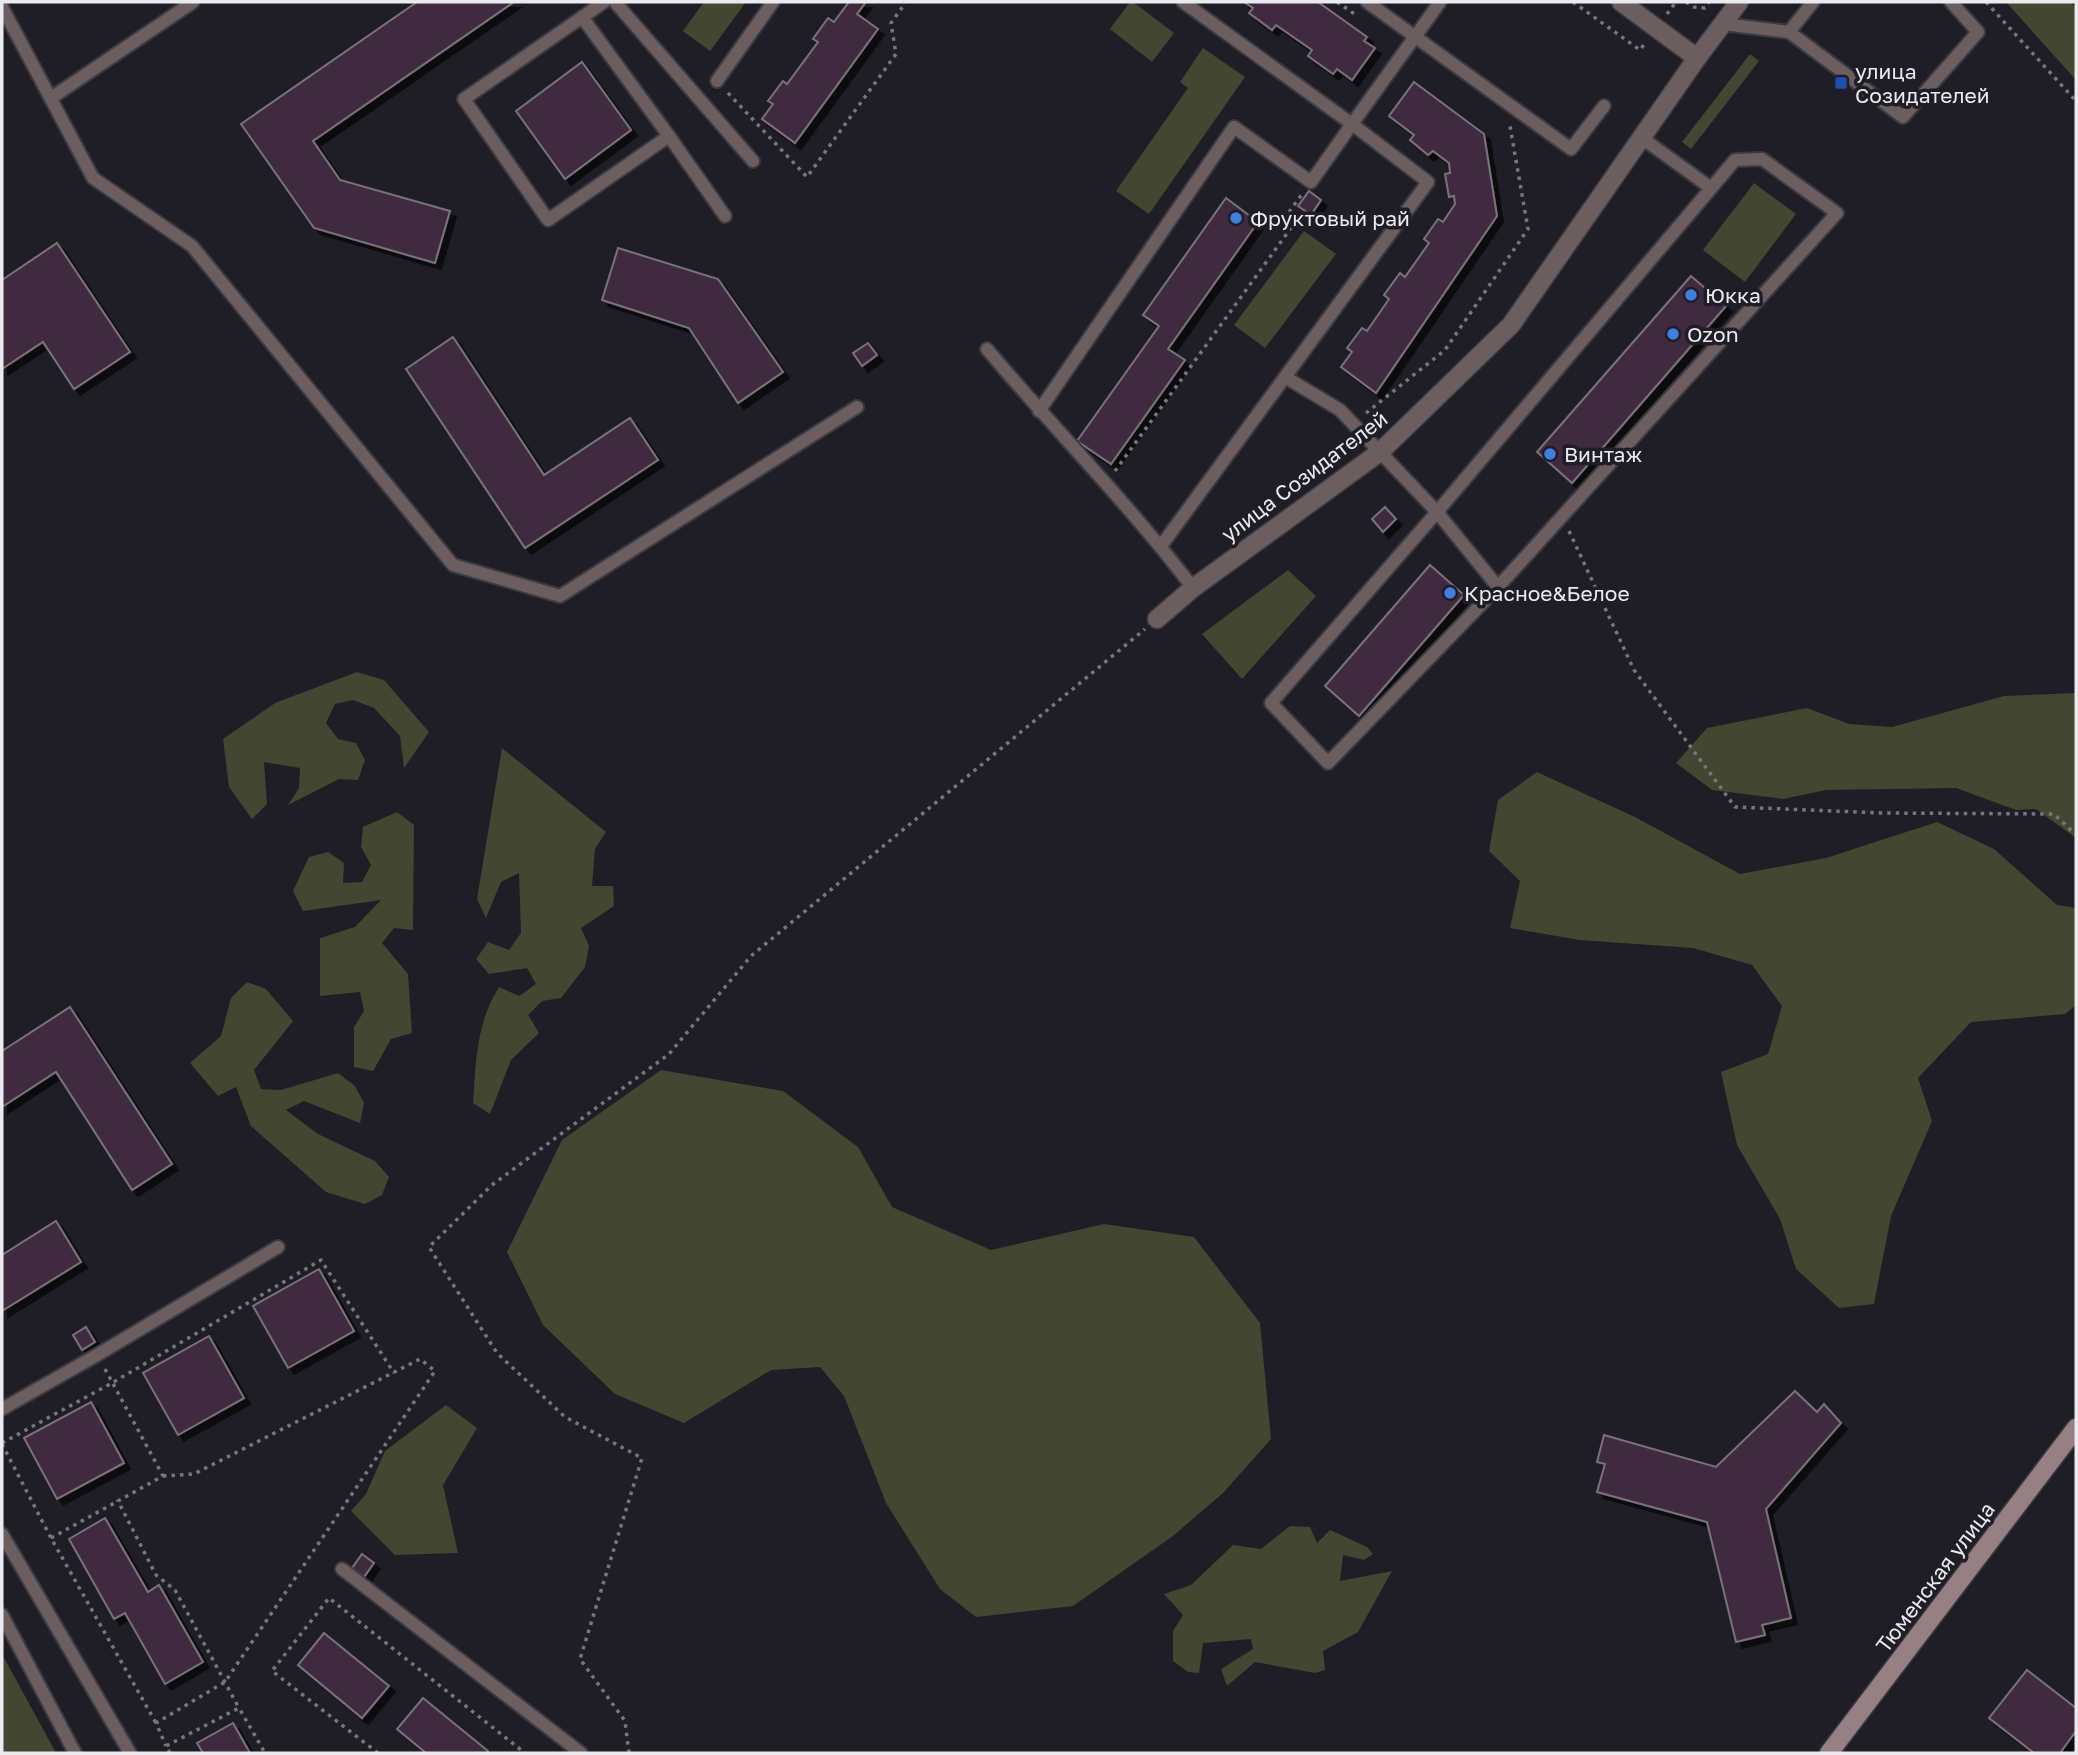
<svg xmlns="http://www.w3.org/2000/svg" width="2078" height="1755" viewBox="0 0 2078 1755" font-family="'Golos Text',sans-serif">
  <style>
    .green { fill: #434630 }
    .building { fill: #402c3f; stroke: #7a7279; stroke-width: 2; filter: url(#shadow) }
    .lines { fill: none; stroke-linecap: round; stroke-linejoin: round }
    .lane-casing { stroke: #3b3b42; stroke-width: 16 }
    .street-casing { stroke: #3b3b42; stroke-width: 21 }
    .secondary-casing { stroke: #3b3b42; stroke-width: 21 }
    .path { stroke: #77767d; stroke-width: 3.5; stroke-dasharray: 3.5 5; stroke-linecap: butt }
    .lane { stroke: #6c5d5f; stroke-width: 12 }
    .street { stroke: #6c5d5f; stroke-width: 18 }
    .secondary { stroke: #978083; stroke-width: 18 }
    .transit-dot { fill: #1a4fb4; stroke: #1f1e26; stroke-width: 2.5 }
    .shop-dot { fill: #3f7fe0; stroke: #1f1e26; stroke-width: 2.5 }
    .labels { text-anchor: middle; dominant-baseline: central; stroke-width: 7; stroke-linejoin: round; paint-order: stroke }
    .poi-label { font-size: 21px; fill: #eaeaef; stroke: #1f1e26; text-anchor: start }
    .street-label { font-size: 21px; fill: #eaeaef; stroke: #1f1e26 }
  </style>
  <defs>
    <filter id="shadow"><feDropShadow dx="6" dy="6" stdDeviation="0" flood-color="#0009"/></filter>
  </defs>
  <rect width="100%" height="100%" fill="#1f1e26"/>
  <g class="green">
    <polygon points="704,2 746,2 710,51 683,31"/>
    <polygon points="1130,2 1133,2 1174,33 1152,62 1110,29"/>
    <polygon points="2006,2 2071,2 2076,9 2076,80"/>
    <polygon points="1203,48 1245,77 1149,214 1116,191 1188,88 1180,82"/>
    <polygon points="1750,54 1759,61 1691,149 1682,142"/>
    <polygon points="1754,183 1796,214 1745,282 1703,250"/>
    <polygon points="1304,231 1336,254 1265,348 1234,325"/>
    <polygon points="1288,570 1316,596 1242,679 1202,634"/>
    <polygon points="357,672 384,680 429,732 404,768 400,736 374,708 353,700 335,704 326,723 338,739 356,743 365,760 358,780 339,779 288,805 299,788 300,768 264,762 267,804 252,819 229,787 223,739 275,703"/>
    <polygon points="2076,693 2076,838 2036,809 2016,810 1956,788 1826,790 1783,799 1712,790 1676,763 1707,728 1807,708 1849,724 1892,727 2004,696"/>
    <path d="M502 748 606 832 595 849 592 886H613L614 906 581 928 589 946 585 967 561 998 542 1001 528 1015 539 1033 511 1060 490 1114 473 1103C476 1061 476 1024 499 987L519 996 536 984 527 968 489 974 476 959 488 942 509 950 521 933 519 873 501 882 486 918 477 899Z"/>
    <polygon points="1537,772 1635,817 1740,874 1826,858 1937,822 1994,849 2057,905 2076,908 2076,1005 2065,1014 1971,1022 1918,1078 1932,1121 1891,1216 1874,1304 1839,1308 1796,1269 1780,1219 1737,1145 1721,1072 1768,1054 1782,1006 1752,965 1693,948 1580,940 1510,928 1520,881 1489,851 1498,800"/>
    <polygon points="397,812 414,825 413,930 394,928 382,943 408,974 412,1033 391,1039 373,1071 354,1067 354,1027 364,1011 360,992 320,996 320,938 355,927 381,900 303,911 293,891 309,857 328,852 344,863 343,883 362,882 371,865 361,847 363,827"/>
    <polygon points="247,982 266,989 293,1021 254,1070 261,1089 281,1090 338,1073 355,1086 364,1103 360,1123 304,1101 286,1110 318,1134 375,1161 389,1177 382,1195 365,1204 326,1192 251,1126 236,1087 218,1096 190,1063 221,1036 231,998"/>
    <polygon points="661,1070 783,1091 858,1147 892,1207 991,1250 1104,1224 1194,1237 1260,1323 1271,1439 1223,1493 1173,1536 1073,1606 976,1617 940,1589 886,1503 844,1396 820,1367 771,1370 684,1423 615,1394 543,1325 507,1252 562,1140"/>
    <polygon points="446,1405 477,1428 443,1485 458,1553 395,1555 351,1511 366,1494 385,1451"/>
    <polygon points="1290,1526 1310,1527 1317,1543 1330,1530 1367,1547 1373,1554 1364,1560 1343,1555 1340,1581 1392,1571 1358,1632 1323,1651 1325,1670 1315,1673 1255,1662 1227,1686 1221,1669 1253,1649 1251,1639 1203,1643 1199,1673 1188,1672 1173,1661 1173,1631 1183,1615 1164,1594 1191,1585 1233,1545 1261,1549"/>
    <polygon points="2,1654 56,1753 2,1753"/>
  </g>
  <g class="building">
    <polygon points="417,2 514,2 313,141 340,180 450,211 435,263 314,228 241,124"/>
    <polygon points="846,2 866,2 857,14 878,29 795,143 762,119 773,104 768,101 783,81 787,84 818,42 813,39 828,18 834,22 848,3"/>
    <polygon points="1244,2 1318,2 1367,37 1364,41 1375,48 1352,80 1337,69 1333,74 1308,56 1312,50 1276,25 1272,30 1249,13 1253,8"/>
    <polygon points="582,62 631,130 565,179 516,111"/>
    <polygon points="1414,82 1484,134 1497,216 1376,393 1341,367 1352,352 1347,348 1362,328 1367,331 1389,299 1384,295 1400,273 1405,277 1429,243 1424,239 1438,219 1443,222 1455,204 1454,196 1449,197 1445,174 1450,173 1449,163 1433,151 1428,155 1410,140 1414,135 1389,116"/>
    <polygon points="1309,191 1321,200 1311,215 1298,206"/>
    <polygon points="1226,198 1258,222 1168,349 1185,360 1111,464 1077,441 1159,326 1143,315"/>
    <polygon points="57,243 130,352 74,389 43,342 2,369 2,280"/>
    <polygon points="618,248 718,279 783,372 738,403 689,328 602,300"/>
    <polygon points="1691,276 1726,306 1572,483 1537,452"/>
    <polygon points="453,337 544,475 630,418 658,460 525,548 406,369"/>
    <polygon points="868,343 877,355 862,366 853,353"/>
    <polygon points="1385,507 1396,519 1383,532 1372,519"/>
    <polygon points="1430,565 1464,595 1359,716 1325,686"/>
    <polygon points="70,1007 172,1164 132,1190 56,1072 2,1107 2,1051"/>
    <polygon points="56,1221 81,1262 2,1311 2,1255"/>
    <polygon points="319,1269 354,1331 288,1368 253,1306"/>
    <polygon points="86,1327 95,1342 82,1350 73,1335"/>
    <polygon points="209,1336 244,1398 178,1435 143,1373"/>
    <polygon points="1795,1391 1817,1412 1824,1404 1841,1423 1766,1509 1791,1618 1762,1625 1765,1635 1736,1642 1707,1522 1597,1492 1605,1464 1597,1462 1604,1435 1716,1467"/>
    <polygon points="91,1402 124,1463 57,1499 24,1438"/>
    <polygon points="105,1518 148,1592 159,1585 203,1662 165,1684 125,1613 114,1619 69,1539"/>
    <polygon points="362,1554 374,1563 364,1577 352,1568"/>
    <polygon points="324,1633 389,1686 362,1718 298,1665"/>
    <polygon points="2027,1670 2076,1708 2076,1731 2060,1753 2034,1753 1989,1718"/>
    <polygon points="423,1698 488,1751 486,1753 426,1753 397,1729"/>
    <polygon points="233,1723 250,1753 203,1753 197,1743"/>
  </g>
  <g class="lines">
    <defs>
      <g id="lane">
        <polyline points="604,2 464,99 548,220 669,136 725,216"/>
        <polyline points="615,2 753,161"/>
        <polyline points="1367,2 1571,149 1604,106"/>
        <polyline points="2,7 93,178 192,246 453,565 560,596 857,407"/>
        <polyline points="582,17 669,136"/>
        <polyline points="1723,24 1789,32 1813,2"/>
        <polyline points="1789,32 1903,117 1978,32 1951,2"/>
        <polyline points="717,81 773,2"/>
        <polyline points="51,98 193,2"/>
        <polyline points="1642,138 1711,188"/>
        <polygon points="1762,159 1837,213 1498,587 1328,763 1271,703 1437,512 1735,160"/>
        <path d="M987 349C1055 430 1129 504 1193 588"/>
        <polyline points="1285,377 1340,410 1437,512 1498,587"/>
        <polyline points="1039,411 1234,127 1311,182 1352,124 1183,2"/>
        <polyline points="1161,546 1428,182 1352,124 1440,2"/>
        <polyline points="2,1409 97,1355 278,1247"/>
        <polyline points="2,1534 130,1753"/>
        <polyline points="342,1569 581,1753"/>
        <polyline points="2,1615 75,1753"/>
      </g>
      <g id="street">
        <polyline points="1621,2 1697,58"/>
        <polyline points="1157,619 1193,588 1380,452 1511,325 1697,58 1739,2"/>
      </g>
      <polyline id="secondary" points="1829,1753 2076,1428"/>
    </defs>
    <use href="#lane" class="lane-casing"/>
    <use href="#street" class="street-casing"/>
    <use href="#secondary" class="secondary-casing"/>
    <g class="path">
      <polyline points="1337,2 1356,15"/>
      <polyline points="1573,2 1640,50 1646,42"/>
      <polyline points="1686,2 1694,7 1705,8 1709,2"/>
      <polyline points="1986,2 2076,101"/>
      <polyline points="1667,14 1676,2"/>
      <polyline points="728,93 807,177 896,54 891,23 906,2"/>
      <polyline points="1366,413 1445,350 1528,229 1510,126"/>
      <polyline points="1115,471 1296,221 1287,215 1302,194"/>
      <polyline points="1569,531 1634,670 1735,807 1882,813 2054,814 2076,835"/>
      <polyline points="105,1369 163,1476 118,1501 156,1575 175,1590 239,1708"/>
      <polyline points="2,1443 112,1383 321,1260 394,1373"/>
      <polyline points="2,1444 51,1538 156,1723"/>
      <polyline points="163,1476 194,1474 420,1359 435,1371 225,1682 156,1723 166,1746"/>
      <polyline points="51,1538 118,1501"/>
      <polyline points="170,1753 166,1746 239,1708 265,1753"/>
      <polyline points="378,1753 272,1671 329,1598 525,1753"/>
      <polyline points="629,1753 625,1721 580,1659 642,1458 565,1417 497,1353 429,1247 492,1185 669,1054 751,956 1145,629"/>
    </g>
    <use href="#lane" class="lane"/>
    <use href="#street" class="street"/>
    <use href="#secondary" class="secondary"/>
  </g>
  <rect class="transit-dot" x="1834" y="76" width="14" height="14" rx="3.5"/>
  <g class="shop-dot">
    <circle cx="1236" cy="218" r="7"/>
    <circle cx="1691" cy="295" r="7"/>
    <circle cx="1673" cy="334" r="7"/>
    <circle cx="1550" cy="454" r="7"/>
    <circle cx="1450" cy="593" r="7"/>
  </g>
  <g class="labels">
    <g class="poi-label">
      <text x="1855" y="71">улица<tspan x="1855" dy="24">Созидателей</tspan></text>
      <text x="1250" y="218">Фруктовый рай</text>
      <text x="1705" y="295">Юкка</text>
      <text x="1687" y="334">Ozon</text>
      <text x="1564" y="454">Винтаж</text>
      <text x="1464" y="593">Красное&amp;Белое</text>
    </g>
    <g class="street-label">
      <text transform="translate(1304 476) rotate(-37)">улица Созидателей</text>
      <text transform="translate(1935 1577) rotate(-53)">Тюменская улица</text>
    </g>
  </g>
  <rect width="2078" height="1755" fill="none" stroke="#eaeaef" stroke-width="7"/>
</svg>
